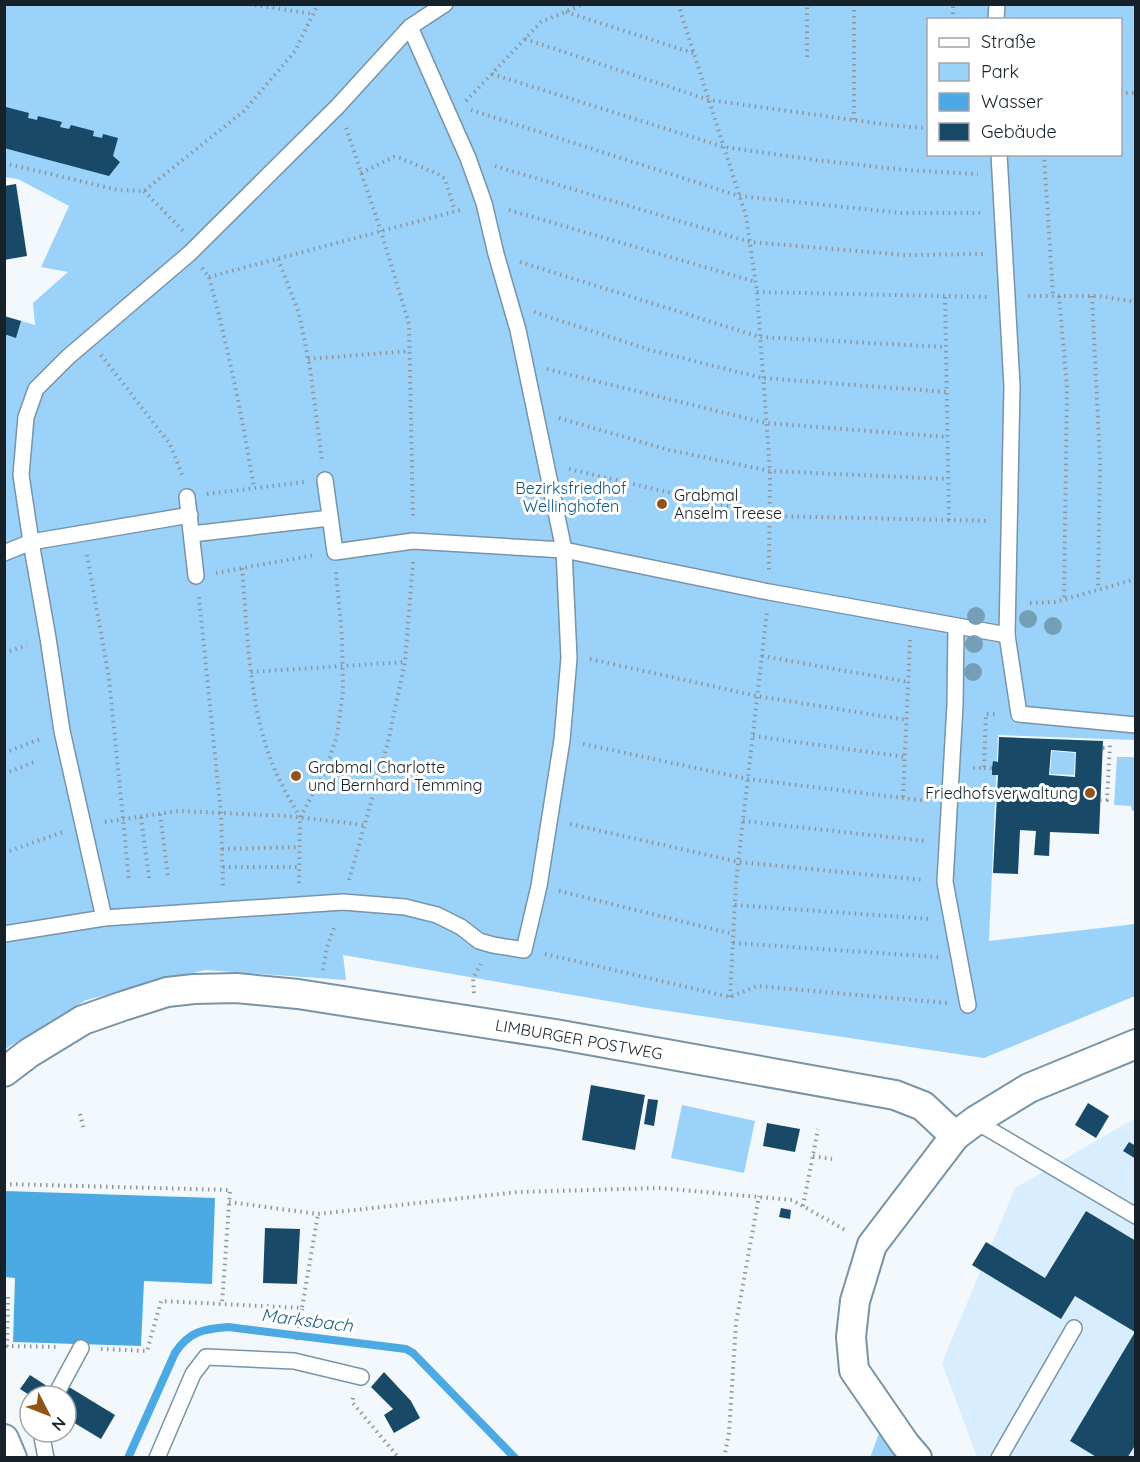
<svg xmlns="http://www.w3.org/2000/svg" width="1140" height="1462" viewBox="0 0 1140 1462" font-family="Quicksand,sans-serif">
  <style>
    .built { fill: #d8eeff }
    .green { fill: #9ad2f9; fill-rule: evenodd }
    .water { fill: #4ba9e3 }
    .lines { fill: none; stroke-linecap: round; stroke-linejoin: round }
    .stream { stroke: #4ba9e3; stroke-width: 8 }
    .building { fill: #184a68; fill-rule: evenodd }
    .lane-casing { stroke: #7794a8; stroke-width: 18 }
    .street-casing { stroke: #7794a8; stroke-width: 32 }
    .path { stroke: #8e969c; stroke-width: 4; stroke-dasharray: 1.5 4.5; stroke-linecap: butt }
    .lane { stroke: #fff; stroke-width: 15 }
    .street { stroke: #fff; stroke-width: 28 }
    .tree { fill: #759fb6 }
    .poi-dot { fill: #915318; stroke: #fff; stroke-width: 2 }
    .labels { text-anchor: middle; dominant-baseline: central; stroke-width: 6; stroke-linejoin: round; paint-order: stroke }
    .park-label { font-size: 16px; fill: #0f577d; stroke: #fff }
    .poi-label { font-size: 16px; fill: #162129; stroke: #fff; text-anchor: start }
    .street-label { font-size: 16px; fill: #162129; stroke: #fff }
    .water-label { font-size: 18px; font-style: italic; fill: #185d84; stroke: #fff }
  </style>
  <rect width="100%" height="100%" fill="#f2f8fc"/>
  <polygon class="built" points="1135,1118 1135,1457 977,1457 942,1363 1015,1188"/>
  <g class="green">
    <path d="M5 5H1135V740L998 735 989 941 1135 924V996L984 1058 648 1008 343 955 346 980 205 970 86 1000 5 1049V316L35 325 33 303 68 272 41 267 69 206 18 179 5 177ZM928 20H1120V154H928Z"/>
    <polygon points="1052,751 1075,753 1074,775 1050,774"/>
    <polygon points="1117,757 1135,757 1135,811 1132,811 1131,806 1114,805"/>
    <polygon points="682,1105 755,1121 744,1173 671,1158"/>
    <polygon points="882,1425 909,1458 870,1458"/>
  </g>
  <polygon class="water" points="5,1191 215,1198 212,1284 144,1281 141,1346 13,1342 15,1278 5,1277"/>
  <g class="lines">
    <path class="stream" d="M128 1458 175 1353C189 1331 204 1329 228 1327L406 1349 413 1353 515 1458"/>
  </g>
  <g class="building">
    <polygon points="6,107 29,113 28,118 37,120 38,116 62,122 60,127 69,129 71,125 94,131 93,136 102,138 103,134 118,138 113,156 120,162 109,176 4,148"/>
    <polygon points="16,184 27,256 4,260 4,186"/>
    <polygon points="4,316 21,321 16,338 4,334"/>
    <path d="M999 737 1103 741 1099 834 1050 832 1049 856 1034 855 1036 831 1020 830 1018 874 993 873 998 775H992V768L993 761 998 762ZM1051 750 1076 752 1075 777 1049 775Z"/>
    <polygon points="591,1085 645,1095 635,1150 582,1140"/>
    <polygon points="648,1099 658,1100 654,1126 644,1124"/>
    <polygon points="1088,1103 1109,1116 1096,1138 1075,1125"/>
    <polygon points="767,1123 800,1129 795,1152 763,1146"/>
    <polygon points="1129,1142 1136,1146 1136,1159 1123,1151"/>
    <polygon points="781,1208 791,1210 790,1219 779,1217"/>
    <polygon points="1086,1211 1136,1241 1136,1444 1127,1458 1098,1458 1070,1441 1135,1332 1075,1296 1061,1319 972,1265 986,1242 1045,1278"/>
    <polygon points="265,1228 300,1229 297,1284 263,1283"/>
    <polygon points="384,1372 411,1401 420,1418 394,1433 384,1415 393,1409 371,1387"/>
    <polygon points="30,1375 50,1388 45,1396 31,1396 20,1389"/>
    <polygon points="69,1387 115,1415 101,1439 66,1418 66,1396 64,1396"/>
  </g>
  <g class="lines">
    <defs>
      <g id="lane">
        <polyline points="996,20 997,4"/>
        <polyline points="999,154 1012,386 1007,635 1019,714 1136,725"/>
        <polyline points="325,480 335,552 413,541 564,550 769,592 1007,635"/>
        <polyline points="187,497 196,576"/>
        <polyline points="192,534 330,518"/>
        <polyline points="4,553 31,542 190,515"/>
        <polyline points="956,627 955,705 945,882 968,1005"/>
        <polyline points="104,918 62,731 48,638 31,542 21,475 26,417 36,389 68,357 190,253 338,106 410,27 445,4"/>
        <polyline points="4,934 104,918 343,902 405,907 437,915 461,927 479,941 493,945 524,950 539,886 562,740 569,658 564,550 518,330 496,254 484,203 468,158 410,27"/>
        <polyline points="975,1121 1136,1216"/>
        <polyline points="55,1396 81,1348"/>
        <polyline points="41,1432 46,1458"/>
        <polyline points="157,1458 193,1374 206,1357 294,1361 361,1377"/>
        <polyline points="999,1458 1074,1328"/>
      </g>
      <g id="street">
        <polyline points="4,1072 29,1053 83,1020 123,1006 167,992 194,989 236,988 298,994 555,1034 895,1095 923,1106 955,1136"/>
        <polyline points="4,1439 12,1458"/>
        <polyline points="917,1458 905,1444 854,1370 851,1337 855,1301 872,1245 955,1136 975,1121 1029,1088 1136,1044"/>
      </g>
    </defs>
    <use href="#lane" class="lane-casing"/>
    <use href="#street" class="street-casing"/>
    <g class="path">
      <polyline points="249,4 313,14"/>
      <polyline points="678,4 746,216 757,292 770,471 769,571"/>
      <polyline points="854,4 854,120"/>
      <polyline points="566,12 693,53"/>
      <polyline points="953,20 953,4"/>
      <polyline points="525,39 709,100 897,126 928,128"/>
      <polyline points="807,57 807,4"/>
      <polyline points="492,74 724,147 816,160 905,170 978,174"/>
      <polyline points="1120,93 1136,93"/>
      <polyline points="466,101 541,22 584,4"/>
      <polyline points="471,110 739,196 902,213 980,213"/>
      <polyline points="346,128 381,231 409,324 413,519"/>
      <polyline points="1044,154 1053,296"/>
      <polyline points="4,163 118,190 144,191 244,111 295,51 318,4"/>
      <polyline points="495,166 750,242 906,255 983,254"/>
      <polyline points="361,173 394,157 400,158 438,174 445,179 455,211"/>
      <polyline points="144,191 183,231"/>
      <polyline points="509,210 756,282"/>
      <polyline points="278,259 299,313 310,368 322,461"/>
      <polyline points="520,262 760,337 946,347"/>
      <path d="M202 268 209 277C228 347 242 416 254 488"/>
      <polyline points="209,277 464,209"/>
      <polyline points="757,292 988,297"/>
      <polyline points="1028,296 1099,296 1136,302"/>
      <polyline points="1059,296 1067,387 1064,600"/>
      <polyline points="1092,296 1100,462 1098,590"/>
      <polyline points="945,297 949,520 989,521"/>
      <polyline points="534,312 650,350 762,378 947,392"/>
      <polyline points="101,355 170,444 183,477"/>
      <polyline points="308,359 410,351"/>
      <polyline points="547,369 766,423 947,437"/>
      <polyline points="559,418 669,450 770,471 948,479"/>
      <polyline points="569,469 770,516 949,520"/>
      <polyline points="207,494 304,482"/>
      <polyline points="87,555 109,678 129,880"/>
      <path d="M242 568C248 635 248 705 274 768 281 785 291 801 300 817"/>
      <polyline points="216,573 315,555"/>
      <polyline points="199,597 221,814 223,888"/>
      <polyline points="1030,603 1055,602 1136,579"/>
      <polyline points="4,653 27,645"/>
      <polyline points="762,656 908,682"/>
      <polyline points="590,659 757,696 907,720"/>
      <polyline points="251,672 405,662"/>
      <polyline points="753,736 905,757"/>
      <polyline points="583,744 748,779 928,801"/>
      <polyline points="1103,748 1109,748"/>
      <polyline points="4,753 43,738"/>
      <polyline points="973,768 984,768 986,714 998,714"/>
      <polyline points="984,768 992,768"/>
      <polyline points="4,774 34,762"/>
      <polyline points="903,797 910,640"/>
      <polyline points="1100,800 1107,800 1110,744"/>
      <polyline points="160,814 168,876"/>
      <polyline points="141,817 149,878"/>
      <polyline points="743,821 925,841"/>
      <polyline points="105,822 178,811 288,816 364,825"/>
      <polyline points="570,824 739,862 923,880"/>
      <polyline points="222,849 299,847"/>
      <polyline points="4,853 63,832"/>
      <polyline points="223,867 299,867"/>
      <polyline points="349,880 388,742 405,662 413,562"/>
      <polyline points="299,883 300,818 325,771 337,736 343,691 342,638 336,572"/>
      <polyline points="559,891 733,934"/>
      <polyline points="735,905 931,919"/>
      <polyline points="733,943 938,957"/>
      <polyline points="545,954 730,997 757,986 947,1003"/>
      <polyline points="323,970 327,947 335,925"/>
      <polyline points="474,993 473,978 481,964"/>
      <polyline points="730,997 736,882 767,611"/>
      <polyline points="80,1114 84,1130"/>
      <polyline points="813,1156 832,1159"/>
      <polyline points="4,1184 230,1190 222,1304"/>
      <polyline points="229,1202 318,1214 518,1192 659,1188 792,1200 847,1231"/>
      <polyline points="803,1206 818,1129"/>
      <polyline points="4,1295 8,1295 7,1346 57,1347"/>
      <polyline points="297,1340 302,1308"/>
      <polyline points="101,1349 147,1351 161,1301 302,1308 318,1214"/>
      <polyline points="353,1398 352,1402 399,1458"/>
      <polyline points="724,1458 729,1433 736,1323 759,1196"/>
    </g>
    <use href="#lane" class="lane"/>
    <use href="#street" class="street"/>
  </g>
  <g class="tree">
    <circle cx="976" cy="616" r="9"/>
    <circle cx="1028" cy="619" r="9"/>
    <circle cx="1053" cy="626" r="9"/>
    <circle cx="974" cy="644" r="9"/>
    <circle cx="973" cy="672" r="9"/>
  </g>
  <g class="poi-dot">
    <circle cx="662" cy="504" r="6"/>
    <circle cx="296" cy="776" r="6"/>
    <circle cx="1090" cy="793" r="6"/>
  </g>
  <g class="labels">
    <g class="park-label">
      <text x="571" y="488">Bezirksfriedhof<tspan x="571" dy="18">Wellinghofen</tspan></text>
    </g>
    <g class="poi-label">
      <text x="674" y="495">Grabmal<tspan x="674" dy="18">Anselm Treese</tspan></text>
      <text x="308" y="767">Grabmal Charlotte<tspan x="308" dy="18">und Bernhard Temming</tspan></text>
      <text x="1078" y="793" text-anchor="end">Friedhofsverwaltung</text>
    </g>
    <g class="street-label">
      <text transform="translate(579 1039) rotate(10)">LIMBURGER POSTWEG</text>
    </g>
    <g class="water-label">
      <text transform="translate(307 1320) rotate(7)">Marksbach</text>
    </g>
  </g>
  <rect width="1140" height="1462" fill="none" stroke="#162129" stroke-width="12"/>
  <rect x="927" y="18" width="195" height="138" fill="#ffffff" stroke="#a2a6a9" stroke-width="1.5"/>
  <rect x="939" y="38" width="30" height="9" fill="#ffffff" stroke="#a2a6a9" stroke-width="1.5"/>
  <text x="981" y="48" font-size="18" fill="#162129">Straße</text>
  <rect x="939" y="63" width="30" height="18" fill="#9ad2f9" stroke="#a2a6a9" stroke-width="1.5"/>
  <text x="981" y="78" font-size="18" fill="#162129">Park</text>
  <rect x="939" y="93" width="30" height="18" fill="#4ba9e3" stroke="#a2a6a9" stroke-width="1.5"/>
  <text x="981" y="108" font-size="18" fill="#162129">Wasser</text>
  <rect x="939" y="123" width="30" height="18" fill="#184a68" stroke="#a2a6a9" stroke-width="1.5"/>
  <text x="981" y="138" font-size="18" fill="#162129">Gebäude</text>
  <g transform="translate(48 1414) rotate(132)"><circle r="28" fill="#ffffff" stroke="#a2a6a9" stroke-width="1.5"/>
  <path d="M0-4.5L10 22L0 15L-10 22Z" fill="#915318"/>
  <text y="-9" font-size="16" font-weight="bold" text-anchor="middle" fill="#162129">N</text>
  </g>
</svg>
